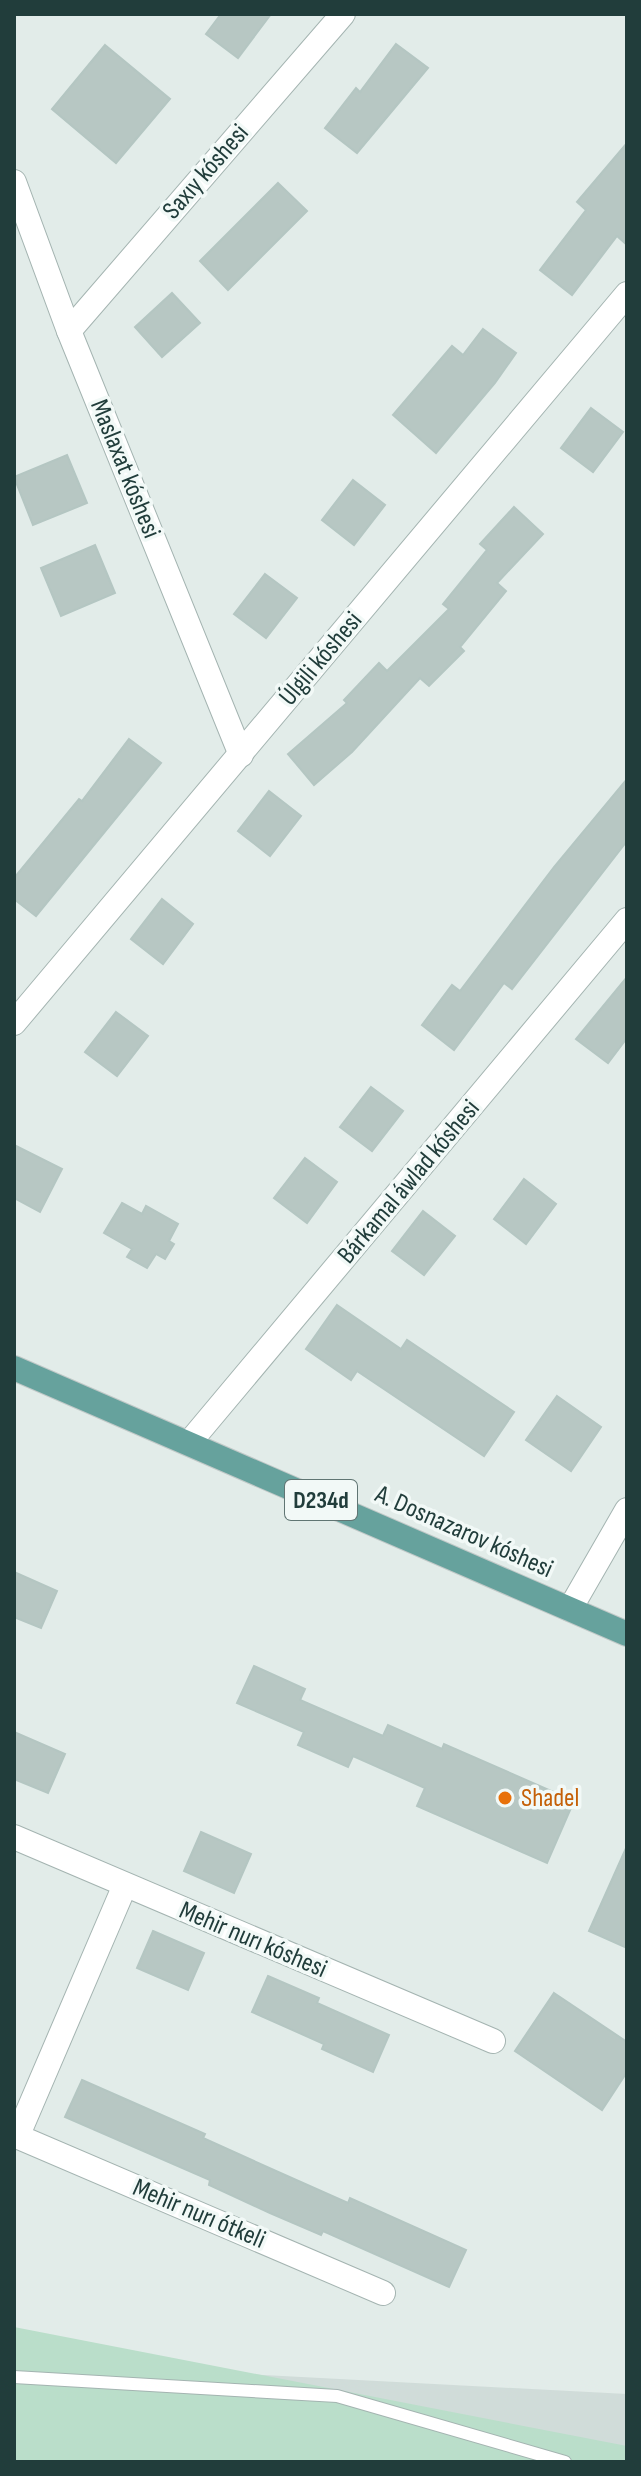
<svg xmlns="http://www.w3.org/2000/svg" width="641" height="2476" viewBox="0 0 641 2476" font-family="'Sofia Sans Condensed',sans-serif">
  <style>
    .built { fill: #d0dcd9 }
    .green { fill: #badeca }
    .building { fill: #b7c7c3; stroke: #b4c6c2; stroke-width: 2 }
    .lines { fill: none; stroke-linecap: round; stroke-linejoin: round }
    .lane-casing { stroke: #a4b4b1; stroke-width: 14 }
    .street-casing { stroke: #a4b4b1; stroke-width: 26 }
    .primary-casing { stroke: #c1c9c8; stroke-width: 26 }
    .lane { stroke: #fff; stroke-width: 12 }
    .street { stroke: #fff; stroke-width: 24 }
    .primary { stroke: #66a29d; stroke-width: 24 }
    .food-dot { fill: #e8710a; stroke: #f2f9f7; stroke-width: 3 }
    .labels { text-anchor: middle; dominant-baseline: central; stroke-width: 7; stroke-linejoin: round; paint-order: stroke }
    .shield { fill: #f2f9f7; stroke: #607573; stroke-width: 2 }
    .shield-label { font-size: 24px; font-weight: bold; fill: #213d3b }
    .street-label { font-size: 26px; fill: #213d3b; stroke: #f2f9f7 }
    .food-label { font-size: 26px; fill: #c56008; stroke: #f2f9f7; text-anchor: start }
  </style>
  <rect width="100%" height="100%" fill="#e2ece9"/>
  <polygon class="built" points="14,2335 187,2371 627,2394 627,2462 14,2462"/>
  <polygon class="green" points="14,2327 627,2446 627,2462 14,2462"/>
  <g class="building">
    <polygon points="221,14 271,14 238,58 206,34"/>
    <polygon points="396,44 428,68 357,153 325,128 356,88 360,92"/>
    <polygon points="105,45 170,99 116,163 52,109"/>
    <polygon points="627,143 627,245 617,236 572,295 540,270 586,210 577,202"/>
    <polygon points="278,183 307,211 228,290 200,261"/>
    <polygon points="172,293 200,323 162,357 135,327"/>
    <polygon points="483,329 516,353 495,383 436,453 393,415 452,346 463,355"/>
    <polygon points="591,408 623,432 593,472 561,448"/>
    <polygon points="67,455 87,503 33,525 14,477"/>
    <polygon points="353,480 385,505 354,545 322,520"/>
    <polygon points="514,507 543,534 497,583 506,591 460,647 464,651 429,686 420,678 352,752 314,785 288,754 347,703 344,700 379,663 387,671 449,609 443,604 487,550 480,544"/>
    <polygon points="95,545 115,593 61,616 41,568"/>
    <polygon points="265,574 297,598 266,638 234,614"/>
    <polygon points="129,739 161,763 36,916 14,899 14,878 79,799 82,801"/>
    <polygon points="627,779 627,841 512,989 504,983 454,1050 422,1025 452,985 460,991 554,867"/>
    <polygon points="269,791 301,816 270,856 238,831"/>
    <polygon points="162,899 193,924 163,964 131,939"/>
    <polygon points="627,977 627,1038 608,1063 576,1039"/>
    <polygon points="116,1012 148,1036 117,1076 85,1052"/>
    <polygon points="371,1087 403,1111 372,1151 340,1127"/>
    <polygon points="14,1145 62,1169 40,1212 14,1198"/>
    <polygon points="305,1158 337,1182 307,1223 274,1198"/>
    <polygon points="524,1179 556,1204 526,1244 494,1219"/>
    <polygon points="122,1203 142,1214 146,1206 178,1224 169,1241 174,1244 165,1259 156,1254 147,1268 127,1257 132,1249 104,1233"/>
    <polygon points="423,1211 455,1236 424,1275 392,1251"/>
    <polygon points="337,1305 401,1349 407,1340 514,1412 484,1456 357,1371 351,1380 306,1349"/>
    <polygon points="557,1396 601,1427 571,1471 526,1440"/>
    <polygon points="14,1572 57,1591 41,1628 14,1617"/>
    <polygon points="254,1666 305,1689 300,1700 383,1736 388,1725 442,1749 444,1744 574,1801 547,1863 417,1806 425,1788 353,1756 348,1767 298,1745 304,1732 237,1703"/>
    <polygon points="14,1732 65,1754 48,1793 14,1779"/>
    <polygon points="201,1832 251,1854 234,1893 184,1871"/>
    <polygon points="627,1846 627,1948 589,1931"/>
    <polygon points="153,1931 204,1953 188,1990 137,1968"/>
    <polygon points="268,1976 319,1998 317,2003 389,2035 373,2072 322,2049 324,2044 252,2012"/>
    <polygon points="554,1993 627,2042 627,2072 602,2110 515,2051"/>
    <polygon points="82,2080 205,2134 203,2138 276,2171 348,2203 350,2198 466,2250 449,2287 323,2231 321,2235 270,2213 209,2185 210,2180 65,2117"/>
  </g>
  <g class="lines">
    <defs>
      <polyline id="lane" points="14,2377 337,2396 565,2462"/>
      <g id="street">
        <polyline points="14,182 69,331 241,755"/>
        <polyline points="69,331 343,14"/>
        <polyline points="14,1023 627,294"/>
        <polyline points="189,1443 627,920"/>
        <polyline points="570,1609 627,1510"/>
        <polyline points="14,1837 493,2041"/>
        <polyline points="14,2135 383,2293"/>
        <polyline points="17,2137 125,1885"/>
      </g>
      <polyline id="primary" points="14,1368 627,1634"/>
    </defs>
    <use href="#lane" class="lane-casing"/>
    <use href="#street" class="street-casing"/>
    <use href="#primary" class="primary-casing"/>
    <use href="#lane" class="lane"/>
    <use href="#street" class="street"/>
    <use href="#primary" class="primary"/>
  </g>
  <circle class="food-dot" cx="505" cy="1798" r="8"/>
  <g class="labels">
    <rect class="shield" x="285" y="1480" width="72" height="40" rx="6"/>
    <g class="shield-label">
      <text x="321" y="1500">D234d</text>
    </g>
    <g class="street-label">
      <text transform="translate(206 172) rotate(-49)">Saxıy kóshesi</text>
      <text transform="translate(125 469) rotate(68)">Maslaxat kóshesi</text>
      <text transform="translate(321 659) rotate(-50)">Úlgili kóshesi</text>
      <text transform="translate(409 1182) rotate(-50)">Bárkamal áwlad kóshesi</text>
      <text transform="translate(464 1532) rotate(24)">A. Dosnazarov kóshesi</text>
      <text transform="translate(253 1940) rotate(23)">Mehir nurı kóshesi</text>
      <text transform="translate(199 2214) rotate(23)">Mehir nurı ótkeli</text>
    </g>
    <g class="food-label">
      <text x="521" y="1798">Shadel</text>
    </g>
  </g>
  <rect width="641" height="2476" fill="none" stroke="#213d3b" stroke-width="32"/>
</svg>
